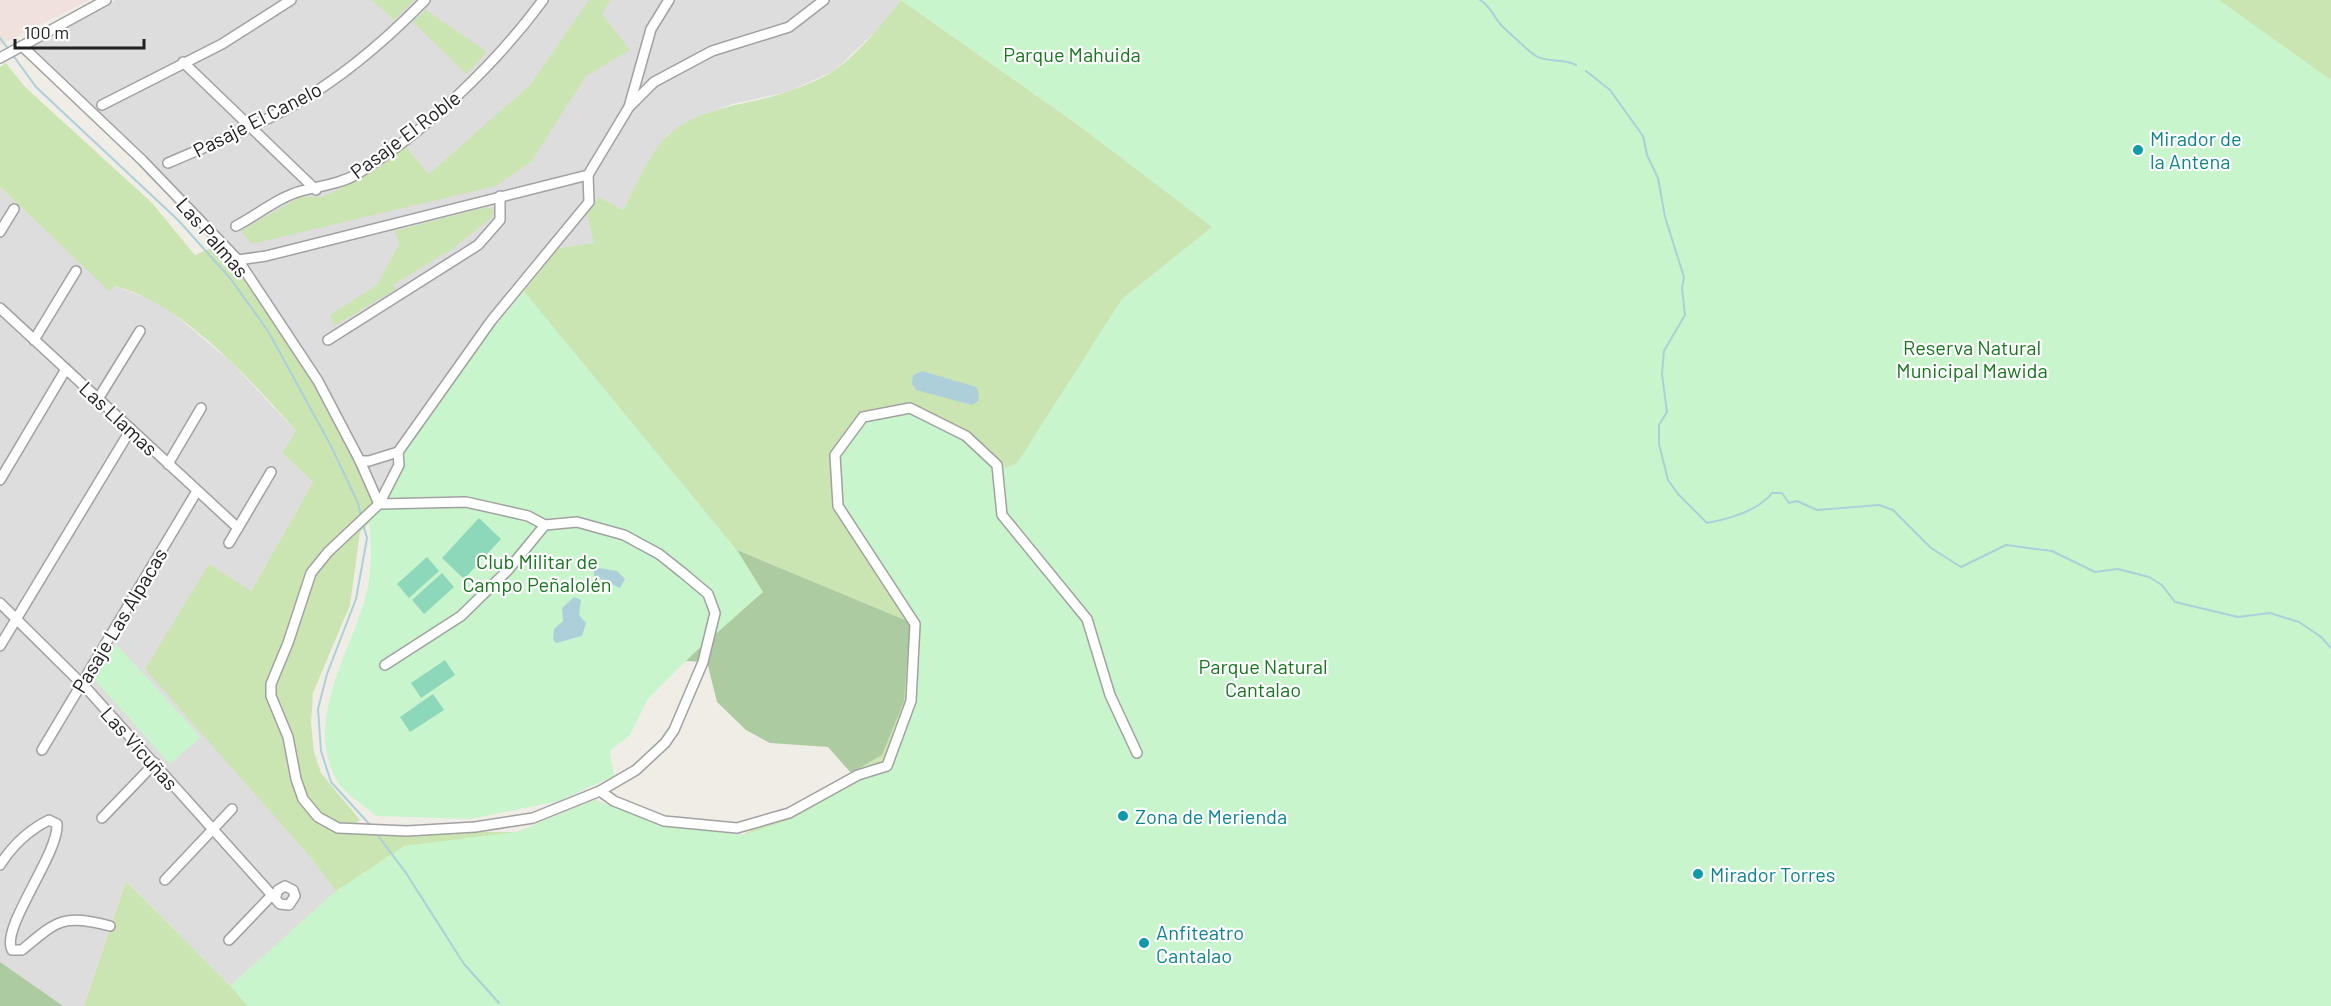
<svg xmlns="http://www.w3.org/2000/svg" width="2331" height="1006" viewBox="0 0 2331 1006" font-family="Barlow,sans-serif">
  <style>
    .residential { fill: #dedddd }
    .military { fill: #f0e1dc }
    .grass { fill: #cbe5b2 }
    .forest { fill: #adcba0 }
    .park { fill: #c9f5cc }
    .pitch { fill: #8dd7ba }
    .water { fill: #accfd9 }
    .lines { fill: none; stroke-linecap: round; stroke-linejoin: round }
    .stream { stroke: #accfd9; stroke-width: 2 }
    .minor-casing { stroke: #a1a1a1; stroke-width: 12 }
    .minor { stroke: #fff; stroke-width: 9 }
    .culture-dot { fill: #0f9aa8; stroke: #fff; stroke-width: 2 }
    .labels { text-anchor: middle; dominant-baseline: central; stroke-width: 4.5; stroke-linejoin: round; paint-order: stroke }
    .park-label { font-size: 20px; fill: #16761e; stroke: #fff }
    .street-label { font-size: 20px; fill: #202020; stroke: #fff }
    .culture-label { font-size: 20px; fill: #0d838f; stroke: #fff; text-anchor: start }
  </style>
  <rect width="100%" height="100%" fill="#f0ede7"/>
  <g class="residential">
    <polygon points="116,0 901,0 878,29 834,71 787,92 732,104 694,118 667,135 644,170 623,210 599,197 595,243 558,248 494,326 405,452 379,513 357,457 222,243 25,50"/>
    <polygon points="0,187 110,291 115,286 152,300 175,315 231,362 296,431 282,453 313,482 251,591 146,668 311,858 336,891 230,986 126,881 84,1006 63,1006 0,964"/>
  </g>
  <polygon class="military" points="0,0 89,0 0,45"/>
  <g class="grass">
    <polygon points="372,0 414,0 394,20"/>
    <polygon points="589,0 610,0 602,14 630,50 586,76 531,162 496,186 252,244 241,231 300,197 322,197 344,187 405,146 429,174 530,85"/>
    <path d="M901 0 1074 122 1215 0H2331V1006H84L126 881 230 986 336 891 311 858 145 669 209 564 251 591 313 482 282 453 296 431C251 380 182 303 115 286L110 292 0 187V67L6 63 25 87 152 203 195 255 222 243 315 380 357 457 379 513 360 532 350 605 313 693 311 723 314 752 321 773 360 820 340 837 347 832H517L595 800 665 827 743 835 882 755 910 622 737 550 524 291 559 248 594 243 587 214 599 197 623 210C635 188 650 151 668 135 702 105 749 106 789 91 803 86 822 79 835 70 860 52 882 24 901 0Z"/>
    <polygon points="426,10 487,52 466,74 413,22"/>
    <polygon points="486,207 494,210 492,217 455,247 393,285 396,289 334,326 330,315 377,285 399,244 395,231"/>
  </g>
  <g class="forest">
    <polygon points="524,291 737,550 910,622 904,701 882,755 851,773 828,747 770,743 746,730 717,702 707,662 685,661"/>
    <polygon points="0,962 63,1006 0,1006"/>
  </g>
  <g class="park">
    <polygon points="901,0 2219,0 2331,80 2331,1006 248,1006 230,986 336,891 404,846 517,832 595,800 665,827 743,835 792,819 861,780 890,769 916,698 921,624 844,505 841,455 866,420 911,413 964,438 1006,468 1017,463 1122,299 1212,227 1074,122"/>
    <path d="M524 291 737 550 763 592 692 655 648 699 630 735 610 751 614 776 559 801 470 819 376 816C364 805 343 793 336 779 304 719 351 652 366 595 372 571 372 546 369 522 390 503 391 473 406 449 442 395 481 341 524 291Z"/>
    <polygon points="116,644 201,737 170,764 94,679"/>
  </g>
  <g class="pitch">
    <polygon points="479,518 501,539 464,579 442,558"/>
    <polygon points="427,557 439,571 409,598 397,584"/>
    <polygon points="442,573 454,587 424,614 412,600"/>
    <polygon points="445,660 455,675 421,698 411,683"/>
    <polygon points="433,694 444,710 410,732 400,717"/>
  </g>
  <g class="water">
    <polygon points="922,371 976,387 979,394 978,401 972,405 916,390 912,384 913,375"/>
    <polygon points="599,568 617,571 625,579 620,588 594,576 594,570"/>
    <polygon points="574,597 581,600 579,615 586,623 582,636 556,643 553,639 554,629 563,621 562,608"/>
  </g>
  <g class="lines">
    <g class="stream">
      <path d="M1480 0C1492 7 1494 19 1504 28 1512 35 1528 51 1536 56 1548 63 1563 58 1576 65"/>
      <polyline points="0,38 9,50"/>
      <polyline points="12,54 36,87 178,220 230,278 268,331 330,444 358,503 361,516"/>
      <path d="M1586 71 1610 90 1643 136 1647 155 1658 178 1665 217 1684 277 1682 288 1685 315 1664 351 1662 374 1667 412 1659 425V444L1668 480 1678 494 1707 523C1729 519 1758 511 1772 493H1782L1789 503 1797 501 1817 510 1879 505 1893 510 1931 548 1961 567 2006 545 2052 551 2095 572 2118 569 2149 577 2162 585 2175 602 2238 617 2270 613 2299 622 2321 637 2331 648"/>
      <polyline points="363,524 367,538 356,599 327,674 318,709 321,751 331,782 371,826"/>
      <polyline points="376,833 406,873 464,964 499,1003"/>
    </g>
    <defs>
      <g id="minor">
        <polyline points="22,46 142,160 238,260 318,381 360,461 379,504"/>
        <polyline points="0,58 106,0"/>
        <polyline points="183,62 316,190"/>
        <polyline points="102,105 222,44 291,0"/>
        <polyline points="629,107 651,29 669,0"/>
        <path d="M168 163C209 145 253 128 292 106 342 78 386 40 425 0"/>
        <path d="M236 226C257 215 279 197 301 191 320 186 340 184 357 174 425 132 496 64 543 0"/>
        <polyline points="0,232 14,209"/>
        <polyline points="238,260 266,256 588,175 629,107 654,82 712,51 789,27 824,0"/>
        <polyline points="0,308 238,528"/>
        <polyline points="34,340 76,271"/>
        <polyline points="328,340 478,245 500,220 500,196"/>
        <polyline points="98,399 140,331"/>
        <polyline points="360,461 369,461 398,452 491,321 589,202 588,175"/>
        <polyline points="168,464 201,408"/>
        <polyline points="0,480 66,369"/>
        <polyline points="379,504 466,502 528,516 545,525 577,522 624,535 659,554 683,573 708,594 715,613 703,662 674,730 665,743 636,770 600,791 533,818 475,827 407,831 338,828 318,817 303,799 296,779 288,737 271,696 271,684 288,643 311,573 328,552 379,504 399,465 398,452"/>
        <polyline points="229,543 271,472"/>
        <polyline points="0,603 88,690 280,904 289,905 295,896 293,890 285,886 278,890 276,896"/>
        <polyline points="0,646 131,429"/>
        <polyline points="385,665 461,616 508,570 545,525"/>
        <polyline points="42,750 197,491"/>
        <polyline points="600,791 614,801 664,821 737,828 789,813 858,775 887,766 911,701 915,624 838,506 835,455 863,417 910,408 966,436 997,465 1002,515 1087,619 1110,695 1137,753"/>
        <polyline points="102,818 155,763"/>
        <path d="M0 865C12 846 29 830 49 820L57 824C59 854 0 928 12 950H22C58 920 62 914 110 926"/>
        <polyline points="165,880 232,809"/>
        <polyline points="229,940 272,895"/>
      </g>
    </defs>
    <use href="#minor" class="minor-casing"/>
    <use href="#minor" class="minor"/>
  </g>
  <g class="culture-dot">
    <circle cx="2138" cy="150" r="6"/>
    <circle cx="1123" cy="816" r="6"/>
    <circle cx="1698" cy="874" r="6"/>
    <circle cx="1144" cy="943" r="6"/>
  </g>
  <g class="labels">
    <g class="park-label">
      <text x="1072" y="54">Parque Mahuida</text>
      <text x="1972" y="347">Reserva Natural<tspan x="1972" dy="23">Municipal Mawida</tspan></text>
      <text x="537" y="561">Club Militar de<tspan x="537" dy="23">Campo Peñalolén</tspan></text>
      <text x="1263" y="666">Parque Natural<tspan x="1263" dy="23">Cantalao</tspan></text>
    </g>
    <g class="street-label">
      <text transform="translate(257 119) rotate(-27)">Pasaje El Canelo</text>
      <text transform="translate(405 134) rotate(-37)">Pasaje El Roble</text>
      <text transform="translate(213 237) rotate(49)">Las Palmas</text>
      <text transform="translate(119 418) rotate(43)">Las Llamas</text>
      <text transform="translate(119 620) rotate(-59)">Pasaje Las Alpacas</text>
      <text transform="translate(140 748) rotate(48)">Las Vicuñas</text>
    </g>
    <g class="culture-label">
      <text x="2150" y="138">Mirador de<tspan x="2150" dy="23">la Antena</tspan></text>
      <text x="1135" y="816">Zona de Merienda</text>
      <text x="1710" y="874">Mirador Torres</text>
      <text x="1156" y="932">Anfiteatro<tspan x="1156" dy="23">Cantalao</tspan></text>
    </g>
  </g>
  <path d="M15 39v9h129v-9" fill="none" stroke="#202020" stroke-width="3"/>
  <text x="24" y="39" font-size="18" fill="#202020" stroke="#ffffff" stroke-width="4.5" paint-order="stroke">100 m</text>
</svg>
